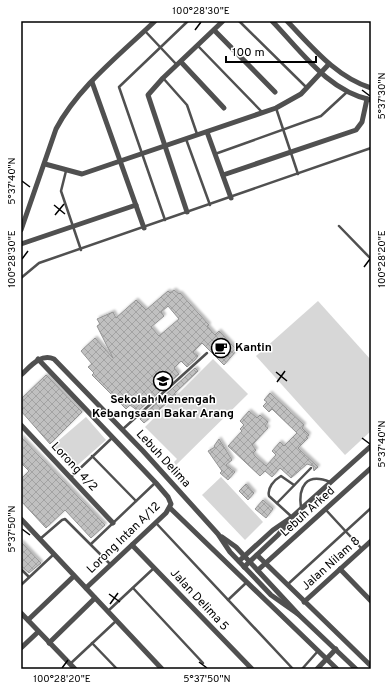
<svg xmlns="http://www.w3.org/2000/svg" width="392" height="690" viewBox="0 0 392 690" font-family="Overpass,sans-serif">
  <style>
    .green { fill: #d7d7d7 }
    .building { fill: url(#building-cross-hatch); stroke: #949494; fill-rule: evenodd; filter: url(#shadow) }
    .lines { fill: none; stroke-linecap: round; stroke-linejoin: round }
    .lane { stroke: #505050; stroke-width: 2.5 }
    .street { stroke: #505050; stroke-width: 5 }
    .ticks { fill: none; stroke: #000; stroke-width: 1.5 }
    .labels { text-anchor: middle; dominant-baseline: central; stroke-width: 3; stroke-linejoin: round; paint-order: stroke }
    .poi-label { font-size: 12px; font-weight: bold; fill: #000; stroke: #fff; text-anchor: start }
    .street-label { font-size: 12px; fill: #000; stroke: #fff }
    .neatline { fill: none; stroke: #000; stroke-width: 1.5 }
    .ticks-label { font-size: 10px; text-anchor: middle; fill: #000 }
  </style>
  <defs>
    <pattern id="building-cross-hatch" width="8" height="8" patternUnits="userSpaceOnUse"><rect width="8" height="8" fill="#c0c0c0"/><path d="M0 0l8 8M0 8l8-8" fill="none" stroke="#a3a3a3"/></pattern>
    <filter id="shadow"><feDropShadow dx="2" dy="-2" stdDeviation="1" flood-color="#0004"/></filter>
  </defs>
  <rect width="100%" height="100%" fill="#fff"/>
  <g class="green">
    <polygon points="318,301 371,360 371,431 345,455 256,356"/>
    <polygon points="213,359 248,394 176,465 174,462 177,459 145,427"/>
    <polygon points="86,417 106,440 72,470 51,447"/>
    <polygon points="221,477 263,522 245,540 202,495"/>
  </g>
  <g class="building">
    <path d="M174 290 179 294 180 293 209 325 207 326 215 335 219 331 237 350 224 365 202 343 193 352 198 356 195 360 187 367 181 361 174 368 179 374 138 411 130 405 126 409 92 375 94 373 88 367 92 364 81 351 95 338 113 358 97 326 100 324 97 319 113 312 116 318 136 300 146 310 168 291 170 293ZM168 306 179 319 159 336 151 327 164 316 161 312Z"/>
    <polygon points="195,368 198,371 174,394 176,395 144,423 140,419 142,416"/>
    <polygon points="46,375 82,412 50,444 21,411 23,409 21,407 21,399"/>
    <polygon points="270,393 304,425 302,428 309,435 306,437 308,438 298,448 318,467 314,471 313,466 307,464 291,478 280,468 272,477 265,471 260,476 228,446 242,431 240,429 244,425 240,421 249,411 257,418 260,415 268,422 265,426 268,428 252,445 256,450 253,453 255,456 266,466 276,455 272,451 280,442 284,446 297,433 272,409 269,412 263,406 267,402 264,400"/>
    <polygon points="21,437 105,525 91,538 65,510 46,528 21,501 21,479 29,471 21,463"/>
    <polygon points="219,439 232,460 226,465 235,472 228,480 220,473 222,471 208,451 215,447 214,446"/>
    <polygon points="246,484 254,493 248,500 239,491"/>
    <polygon points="263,500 273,509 266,518 255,509"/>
    <polygon points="21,542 41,563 29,573 21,566"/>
  </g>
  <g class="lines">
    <g class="lane">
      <polyline points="239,21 306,87"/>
      <polyline points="145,31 177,65"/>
      <polyline points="198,46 262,112"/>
      <polyline points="163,78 187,105 197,134"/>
      <polyline points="276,108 298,174"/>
      <polyline points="186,139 210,205"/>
      <polyline points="215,154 321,116 347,92"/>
      <polyline points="66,171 61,191 81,250"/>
      <polyline points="165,220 119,87 188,21"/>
      <polyline points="339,226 371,259"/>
      <polyline points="21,278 39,263 371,148"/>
      <polyline points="123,429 207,353"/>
      <polyline points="92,456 136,501"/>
      <polyline points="71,477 112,438"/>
      <polyline points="277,503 311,468"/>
      <path d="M301 508C298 487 306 472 330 482"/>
      <polyline points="326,510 362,549"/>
      <path d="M292 517 269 496C267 488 274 480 281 476L294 485"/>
      <polyline points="156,523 293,669"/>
      <polyline points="40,539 62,520 65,519 111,565"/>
      <polyline points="91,544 155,483"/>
      <polyline points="21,569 29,577"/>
      <polyline points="21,585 54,554"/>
      <polyline points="287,585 371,508"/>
      <polyline points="133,588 203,663"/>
      <polyline points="228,600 247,582"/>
      <polyline points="108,611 154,568"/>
      <polyline points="92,643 117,669"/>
      <polyline points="70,664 116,621"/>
      <polyline points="302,669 318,651"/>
    </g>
    <g class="street">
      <path d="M272 21C301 51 328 91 371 100"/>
      <path d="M287 21C312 47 336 77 371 88"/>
      <polyline points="214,30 275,92"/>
      <polyline points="181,62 224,108"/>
      <polyline points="92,82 144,228"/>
      <polyline points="207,132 231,198"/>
      <polyline points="45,164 82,174 276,108 301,94 329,64"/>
      <polyline points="223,175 356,130 362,122 367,99"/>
      <polyline points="187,212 148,95 163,78 223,21"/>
      <path d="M21 230 56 129C78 87 122 53 155 21"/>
      <polyline points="21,244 136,205"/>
      <polyline points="38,359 156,483 168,497 171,504 166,513 86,588"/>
      <path d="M21 375C30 367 40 353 54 359L143 451 218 534 230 552 253 576 271 595 298 614"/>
      <polyline points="21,425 113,523"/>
      <polyline points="170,508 337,669"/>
      <polyline points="21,519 162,669"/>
      <polyline points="222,537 236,547 298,614 356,669"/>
      <polyline points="132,545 252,669"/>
      <polyline points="257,555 371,666"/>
      <polyline points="239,561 273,530 292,517 371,446"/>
      <polyline points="244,567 278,535 289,521"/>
      <polyline points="340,569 371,601"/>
      <polyline points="258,570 371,468"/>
      <polyline points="304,602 371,541"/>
      <polyline points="21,613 75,669"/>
      <polyline points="28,620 74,576"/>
      <polyline points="49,643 95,598"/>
      <polyline points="21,648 38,632"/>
      <polyline points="317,669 336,649"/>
    </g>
  </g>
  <path class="ticks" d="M195 30 201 22M362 90 370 96M22 181 30 187M54 205 65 214M55 215 64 204M22 259 28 251M364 267 370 259M276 372 287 381M277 382 285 371M362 438 370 444M22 529 30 535M109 594 120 602M110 604 118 593M199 662 207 668M62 668 68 660"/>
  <defs>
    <symbol id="cafe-ring" viewBox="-11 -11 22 22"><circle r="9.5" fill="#fff" stroke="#000" stroke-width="1.5"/><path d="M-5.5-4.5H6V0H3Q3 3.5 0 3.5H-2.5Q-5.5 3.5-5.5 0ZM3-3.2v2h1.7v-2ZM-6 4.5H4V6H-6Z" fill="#000"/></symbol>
    <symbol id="school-ring" viewBox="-11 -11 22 22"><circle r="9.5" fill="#fff" stroke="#000" stroke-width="1.5"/><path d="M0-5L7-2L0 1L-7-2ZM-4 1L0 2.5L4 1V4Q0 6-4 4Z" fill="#000"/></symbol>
  </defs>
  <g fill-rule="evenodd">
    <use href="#cafe-ring" x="210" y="337" width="22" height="22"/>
    <use href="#school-ring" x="152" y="370" width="22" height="22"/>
  </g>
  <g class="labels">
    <g class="poi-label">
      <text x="235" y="348">Kantin</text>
      <text x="163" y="400" text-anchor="middle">Sekolah Menengah<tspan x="163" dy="14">Kebangsaan Bakar Arang</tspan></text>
    </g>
    <g class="street-label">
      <text transform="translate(163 459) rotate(47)">Lebuh Delima</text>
      <text transform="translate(74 467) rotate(47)">Lorong 4/2</text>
      <text transform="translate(308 512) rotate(-42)">Lebuh Arked</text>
      <text transform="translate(124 538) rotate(-44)">Lorong Intan A/12</text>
      <text transform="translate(331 564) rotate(-42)">Jalan Nilam 8</text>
      <text transform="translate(199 600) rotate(47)">Jalan Delima 5</text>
    </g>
  </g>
  <rect width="392" height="690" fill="none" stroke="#ffffff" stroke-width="44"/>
  <path d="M226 56v6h90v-6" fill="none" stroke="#000000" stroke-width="2"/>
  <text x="232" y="56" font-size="12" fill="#000000" stroke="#ffffff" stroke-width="3" paint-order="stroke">100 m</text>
  <rect x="22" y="22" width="348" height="646" class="neatline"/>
  <g class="ticks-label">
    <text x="201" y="14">100°28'30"E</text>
    <text transform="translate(381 96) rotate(-90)" y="4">5°37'30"N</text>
    <text transform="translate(11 181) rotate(-90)" y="4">5°37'40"N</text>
    <text transform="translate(381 259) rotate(-90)" y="4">100°28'20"E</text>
    <text transform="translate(11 259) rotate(-90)" y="4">100°28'30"E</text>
    <text transform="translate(381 444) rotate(-90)" y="4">5°37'40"N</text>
    <text transform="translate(11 529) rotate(-90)" y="4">5°37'50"N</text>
    <text x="62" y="682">100°28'20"E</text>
    <text x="207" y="682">5°37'50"N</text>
  </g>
</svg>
